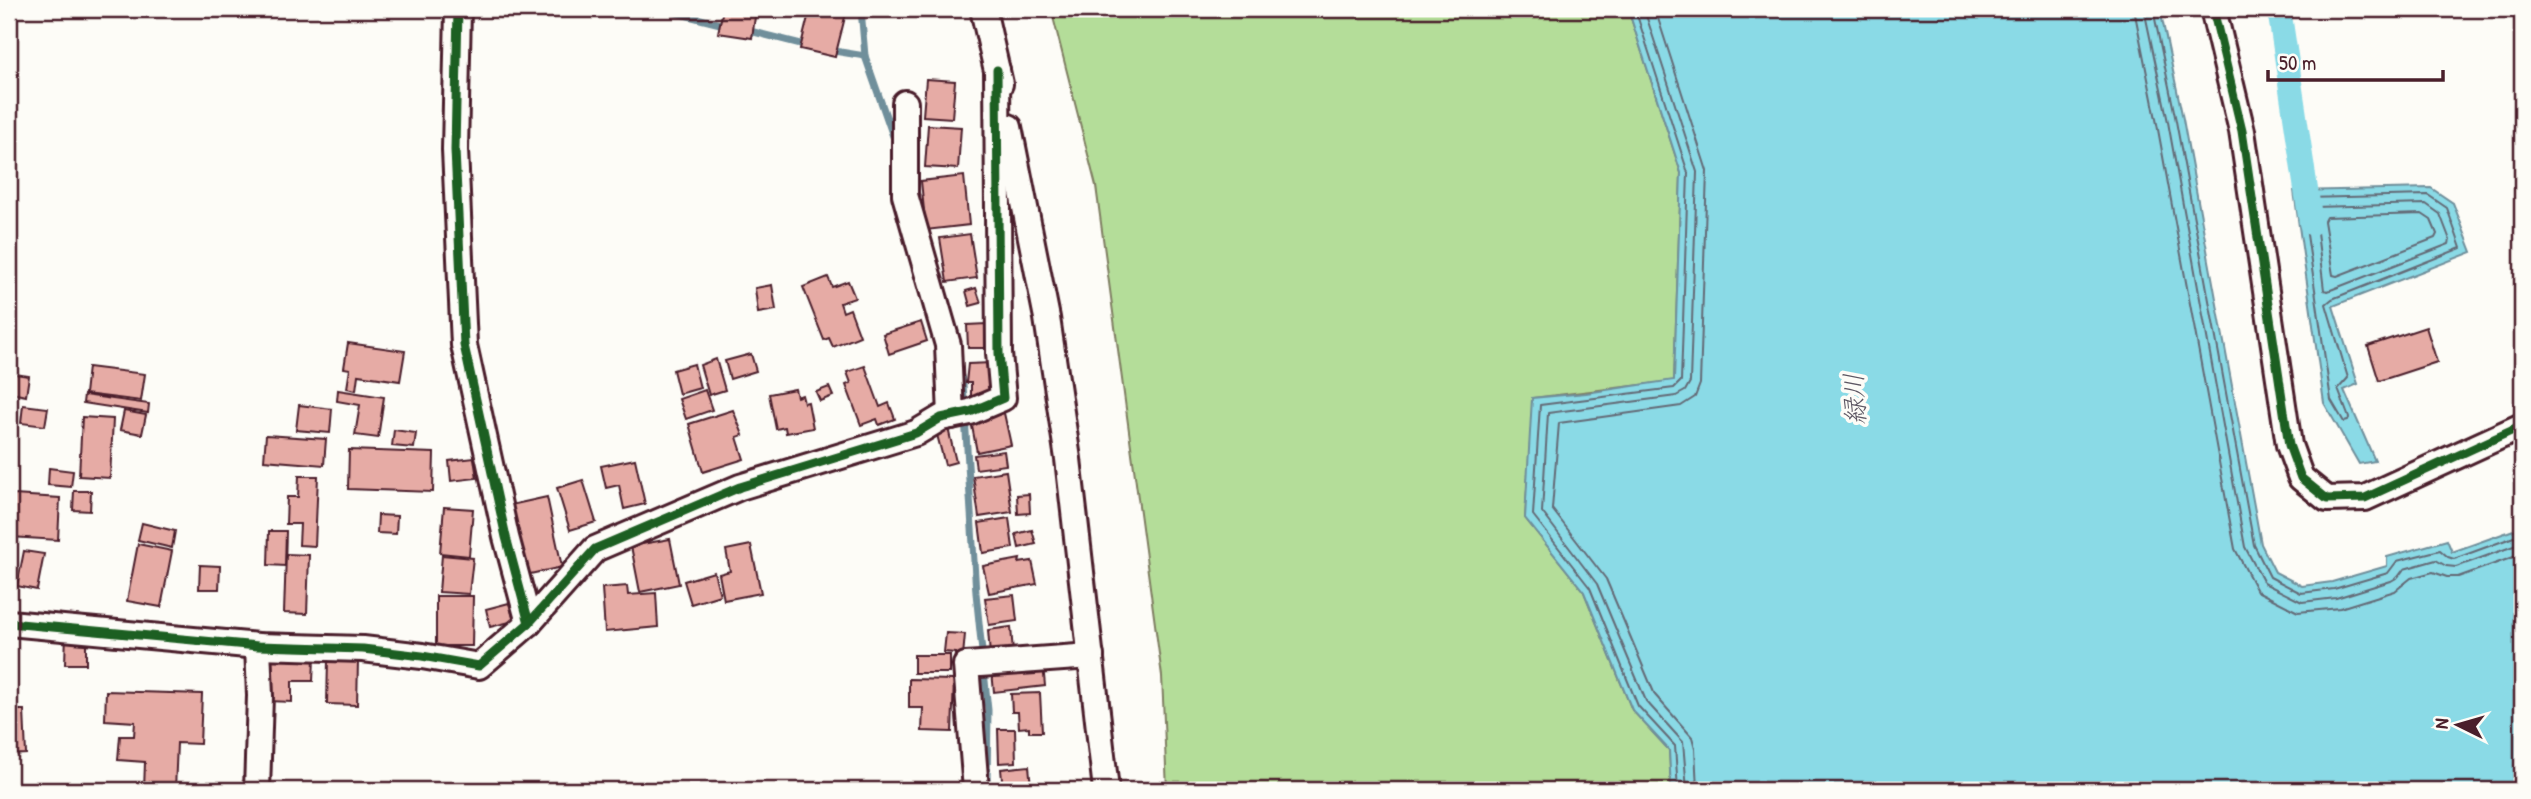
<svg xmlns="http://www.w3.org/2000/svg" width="2531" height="799" viewBox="0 0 2531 799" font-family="'Patrick Hand','Klee One',sans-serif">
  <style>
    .green { fill: #b4dd99; stroke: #7f7e62; stroke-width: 2 }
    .water { fill: #8adae6; stroke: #708f9b; stroke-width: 2 }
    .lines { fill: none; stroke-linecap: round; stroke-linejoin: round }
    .shore { stroke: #646a76; stroke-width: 2 }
    .stream { stroke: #708f9b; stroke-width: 7 }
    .canal { stroke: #8adae6; stroke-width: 24 }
    .building { fill: #e6aba5; stroke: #4a1f2b; stroke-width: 2 }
    .minor-casing { stroke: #4a1f2b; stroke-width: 30 }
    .minor { stroke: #fdfcf7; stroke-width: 24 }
    .cycleway-casing { stroke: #fdfcf7; stroke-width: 13 }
    .cycleway { stroke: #1b5e20; stroke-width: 9 }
    .labels { text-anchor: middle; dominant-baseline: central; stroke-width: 7; stroke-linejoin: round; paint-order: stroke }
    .water-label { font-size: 26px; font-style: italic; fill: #5d5763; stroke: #fdfcf7 }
  </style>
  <rect width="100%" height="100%" fill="#fdfcf7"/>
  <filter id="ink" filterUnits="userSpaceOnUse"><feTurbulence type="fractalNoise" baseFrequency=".0143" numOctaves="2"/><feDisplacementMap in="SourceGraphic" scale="14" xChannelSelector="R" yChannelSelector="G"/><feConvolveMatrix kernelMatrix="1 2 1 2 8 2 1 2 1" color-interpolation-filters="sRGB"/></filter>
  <g filter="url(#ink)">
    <polygon class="green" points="1051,9 1628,9 1681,173 1674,381 1533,398 1525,518 1584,592 1632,710 1669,750 1671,790 1167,790 1162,676 1096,186"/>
    <g class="water">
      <polygon points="1628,9 2160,9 2183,119 2261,544 2275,572 2302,586 2332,582 2387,566 2387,557 2447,540 2452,552 2522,527 2522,790 1671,790 1669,750 1632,710 1584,592 1525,518 1532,398 1586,393 1674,380 1681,173"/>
      <polygon points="2431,188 2453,203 2472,252 2333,306 2358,384 2344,390 2375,461 2359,464 2324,403 2294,191"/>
    </g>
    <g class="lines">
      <g class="shore">
        <polyline points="1635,9 1688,173 1681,381 1674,388 1540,405 1533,515 1590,588 1638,706 1675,746 1678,790"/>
        <polyline points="1644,9 1697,172 1690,382 1685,391 1676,396 1548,413 1542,512 1597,584 1646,701 1683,742 1687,790"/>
        <polyline points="1655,9 1707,171 1700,384 1695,397 1681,406 1559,423 1552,509 1606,579 1655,695 1692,737 1695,748 1697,790"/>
        <polyline points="2134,9 2157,124 2235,549 2257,591 2298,612 2340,608 2395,591 2411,578 2433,572 2447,577 2458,577 2522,554"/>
        <polyline points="2144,9 2168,122 2245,547 2264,583 2302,602 2336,598 2391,581 2398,577 2404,569 2436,560 2446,566 2456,567 2522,543"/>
        <polyline points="2153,9 2176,121 2254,545 2270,577 2301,593 2334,589 2388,573 2397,561 2440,550 2448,557 2454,559 2522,534"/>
        <polygon points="2428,195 2447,208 2461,248 2332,299 2326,304 2348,378 2338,389 2349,418 2348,421 2344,422 2331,400 2302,200 2306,198"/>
        <polygon points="2426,204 2440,214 2450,240 2449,244 2328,291 2324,290 2314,207"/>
        <polygon points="2422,214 2431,220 2437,234 2435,238 2337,276 2333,275 2324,221 2326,217"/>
      </g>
      <g class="stream">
        <polyline points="661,9 728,26"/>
        <polyline points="861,9 865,56 895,142"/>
        <polyline points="746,30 809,46"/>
        <polyline points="828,50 865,56"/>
        <polyline points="959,369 963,384 976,593 988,710 987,786"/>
      </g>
      <polyline class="canal" points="2279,9 2311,223"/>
    </g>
    <g class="building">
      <polygon points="723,9 756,10 752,38 718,33"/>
      <polygon points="810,9 847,9 835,57 800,49"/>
      <polygon points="926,79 955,81 952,118 923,116"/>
      <polygon points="928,125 961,127 958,169 925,167"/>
      <polygon points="964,176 969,225 926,230 921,181"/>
      <polygon points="970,234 977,278 947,282 940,238"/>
      <polygon points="828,277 832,287 848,281 855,298 840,303 843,312 850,309 860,336 833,347 829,338 824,340 803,287"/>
      <polygon points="772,285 776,310 758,313 755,288"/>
      <polygon points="976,288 981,303 970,306 966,291"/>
      <polygon points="921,322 927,341 889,354 883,334"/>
      <polygon points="986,324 987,348 968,348 967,325"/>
      <polygon points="2426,327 2437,362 2379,381 2368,346"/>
      <polygon points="348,343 405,351 400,381 358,375 356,390 347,388 350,369 344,368"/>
      <polygon points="751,354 756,371 730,379 725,361"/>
      <polygon points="716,359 725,390 709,395 700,365"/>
      <polygon points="992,363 993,390 971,405 971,383 966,383 968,364"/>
      <polygon points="694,364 700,388 679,394 673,370"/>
      <polygon points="865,366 880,407 889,403 895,419 879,425 877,419 861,425 846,385 851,383 847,372"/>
      <polygon points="88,367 145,374 141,401 85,394"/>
      <polygon points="15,374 29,376 26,396 11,393"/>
      <polygon points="829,387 833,396 820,401 816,392"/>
      <polygon points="795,389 797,397 802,395 804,403 808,402 813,428 786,433 785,427 776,429 769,394"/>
      <polygon points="338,390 384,397 378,438 355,435 360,405 337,401"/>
      <polygon points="705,390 712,410 686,419 679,399"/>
      <polygon points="84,395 149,404 148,413 83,403"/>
      <polygon points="23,405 48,408 45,426 21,423"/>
      <polygon points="299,405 332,409 330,433 296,430"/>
      <polygon points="733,410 743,435 737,437 744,459 703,472 689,424"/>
      <polygon points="124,411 146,415 142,434 120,430"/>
      <polygon points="1004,413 1011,445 977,452 971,421"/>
      <polygon points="82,417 113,419 110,478 79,476"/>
      <polygon points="948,428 956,462 945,465 936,431"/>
      <polygon points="394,430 416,433 414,448 392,446"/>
      <polygon points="266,435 326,439 324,465 264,460"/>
      <polygon points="349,450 434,453 433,492 348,489"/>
      <polygon points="1004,451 1006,465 976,469 974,455"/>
      <polygon points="474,458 477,478 451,481 449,461"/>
      <polygon points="635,459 645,504 624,509 619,485 606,488 601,466"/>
      <polygon points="49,468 73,471 71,487 48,485"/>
      <polygon points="1006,471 1012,512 979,517 973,476"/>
      <polygon points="299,476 318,476 315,546 299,545 300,524 286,524 287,497 298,497"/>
      <polygon points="583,480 596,522 570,530 557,488"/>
      <polygon points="74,491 91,491 90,511 73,510"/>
      <polygon points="1029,494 1030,513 1018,514 1017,495"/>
      <polygon points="14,495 60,498 58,540 11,537"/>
      <polygon points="547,497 562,567 521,576 506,506"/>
      <polygon points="444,507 473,509 469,556 440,553"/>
      <polygon points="378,515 397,516 396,534 377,533"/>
      <polygon points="1009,518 1013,548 983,553 979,523"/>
      <polygon points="142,523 175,531 172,548 138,540"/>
      <polygon points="1032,530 1036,544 1019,548 1016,534"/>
      <polygon points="269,531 286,531 285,566 268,565"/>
      <polygon points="670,539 679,584 640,592 631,546"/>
      <polygon points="138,544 172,551 161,607 127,601"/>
      <polygon points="751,545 761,593 724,600 719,574 730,571 726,550"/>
      <polygon points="24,551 44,554 37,590 17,586"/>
      <polygon points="286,554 309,555 307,614 284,613"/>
      <polygon points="442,555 473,558 469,594 439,592"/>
      <polygon points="1020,559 1019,563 1032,561 1037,584 989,593 983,566"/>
      <polygon points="200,565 220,566 219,589 199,589"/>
      <polygon points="714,572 720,595 691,604 684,581"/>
      <polygon points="627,586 628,595 656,593 658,627 605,632 602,588"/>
      <polygon points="1014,595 1017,621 989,625 985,598"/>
      <polygon points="436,596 473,596 472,646 436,646"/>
      <polygon points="509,603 514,621 490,627 486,609"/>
      <polygon points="1011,627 1013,653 990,655 988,630"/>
      <polygon points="66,633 86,633 86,664 65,664"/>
      <polygon points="946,633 965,634 962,667 954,668 955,653 944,652"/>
      <rect x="914" y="655" width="36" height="18"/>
      <polygon points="268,658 314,659 313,681 292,681 292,702 268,701"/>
      <polygon points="328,660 358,660 357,705 327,704"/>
      <polygon points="1043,664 1045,686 994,692 992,671"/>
      <polygon points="909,679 954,680 952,732 922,731 923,708 909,708"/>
      <polygon points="106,691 202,694 200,744 177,743 175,790 144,790 145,762 118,760 120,736 134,736 135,722 105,720"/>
      <polygon points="1040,693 1042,732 1029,732 1029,727 1019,728 1018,712 1012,712 1011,694"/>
      <polygon points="9,710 24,710 26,754 9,755"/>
      <polygon points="998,729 1015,729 1016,762 999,763"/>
      <polygon points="1029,766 1031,786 1036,786 1036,790 1003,790 1001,769"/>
    </g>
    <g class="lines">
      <defs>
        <g id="minor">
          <polyline points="458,9 455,150 464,345 506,537 529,623"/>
          <polyline points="983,9 1000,84"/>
          <polyline points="2213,9 2242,131 2289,445 2301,478 2327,499 2365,498 2522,426"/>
          <polyline points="905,103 905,195 948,345 951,416"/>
          <polyline points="1009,127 1047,318 1068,459 1106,790"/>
          <polyline points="9,623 258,646 363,649 422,656 479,666 529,623 595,549 740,487 916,433 941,418 970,412 1003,398 999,353 997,70"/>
          <polyline points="257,790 260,696 258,646"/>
          <polyline points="976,790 966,665 1091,656"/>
        </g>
      </defs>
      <use href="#minor" class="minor-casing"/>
      <use href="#minor" class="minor"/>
      <defs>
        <g id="cycleway">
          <polyline points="458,9 455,150 464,345 506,537 529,623"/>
          <polyline points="2213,9 2242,131 2289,445 2301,478 2327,499 2365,498 2522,426"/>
          <polyline points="9,623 258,646 363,649 422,656 479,666 529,623 595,549 740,487 916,433 941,418 970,412 1003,398 999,353 997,70"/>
        </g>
      </defs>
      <use href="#cycleway" class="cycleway-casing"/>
      <use href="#cycleway" class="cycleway"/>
    </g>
  </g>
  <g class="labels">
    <g class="water-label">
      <text transform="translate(1854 399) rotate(-93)">緑川</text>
    </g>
  </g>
  <rect width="2531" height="799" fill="none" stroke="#fdfcf7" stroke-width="35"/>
  <rect x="18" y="18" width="2496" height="764" fill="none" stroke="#4a1f2b" stroke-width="2.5" filter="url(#ink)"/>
  <g transform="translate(2458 725) rotate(275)" stroke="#fdfcf7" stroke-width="5" paint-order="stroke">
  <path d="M0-5L12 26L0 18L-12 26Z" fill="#4a1f2b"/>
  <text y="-10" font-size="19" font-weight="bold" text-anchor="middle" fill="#4a1f2b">N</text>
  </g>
  <path d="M2268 70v10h175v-10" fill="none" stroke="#4a1f2b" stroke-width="3.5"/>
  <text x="2279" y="70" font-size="21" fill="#4a1f2b" stroke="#fdfcf7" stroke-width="5" paint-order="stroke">50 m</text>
</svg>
